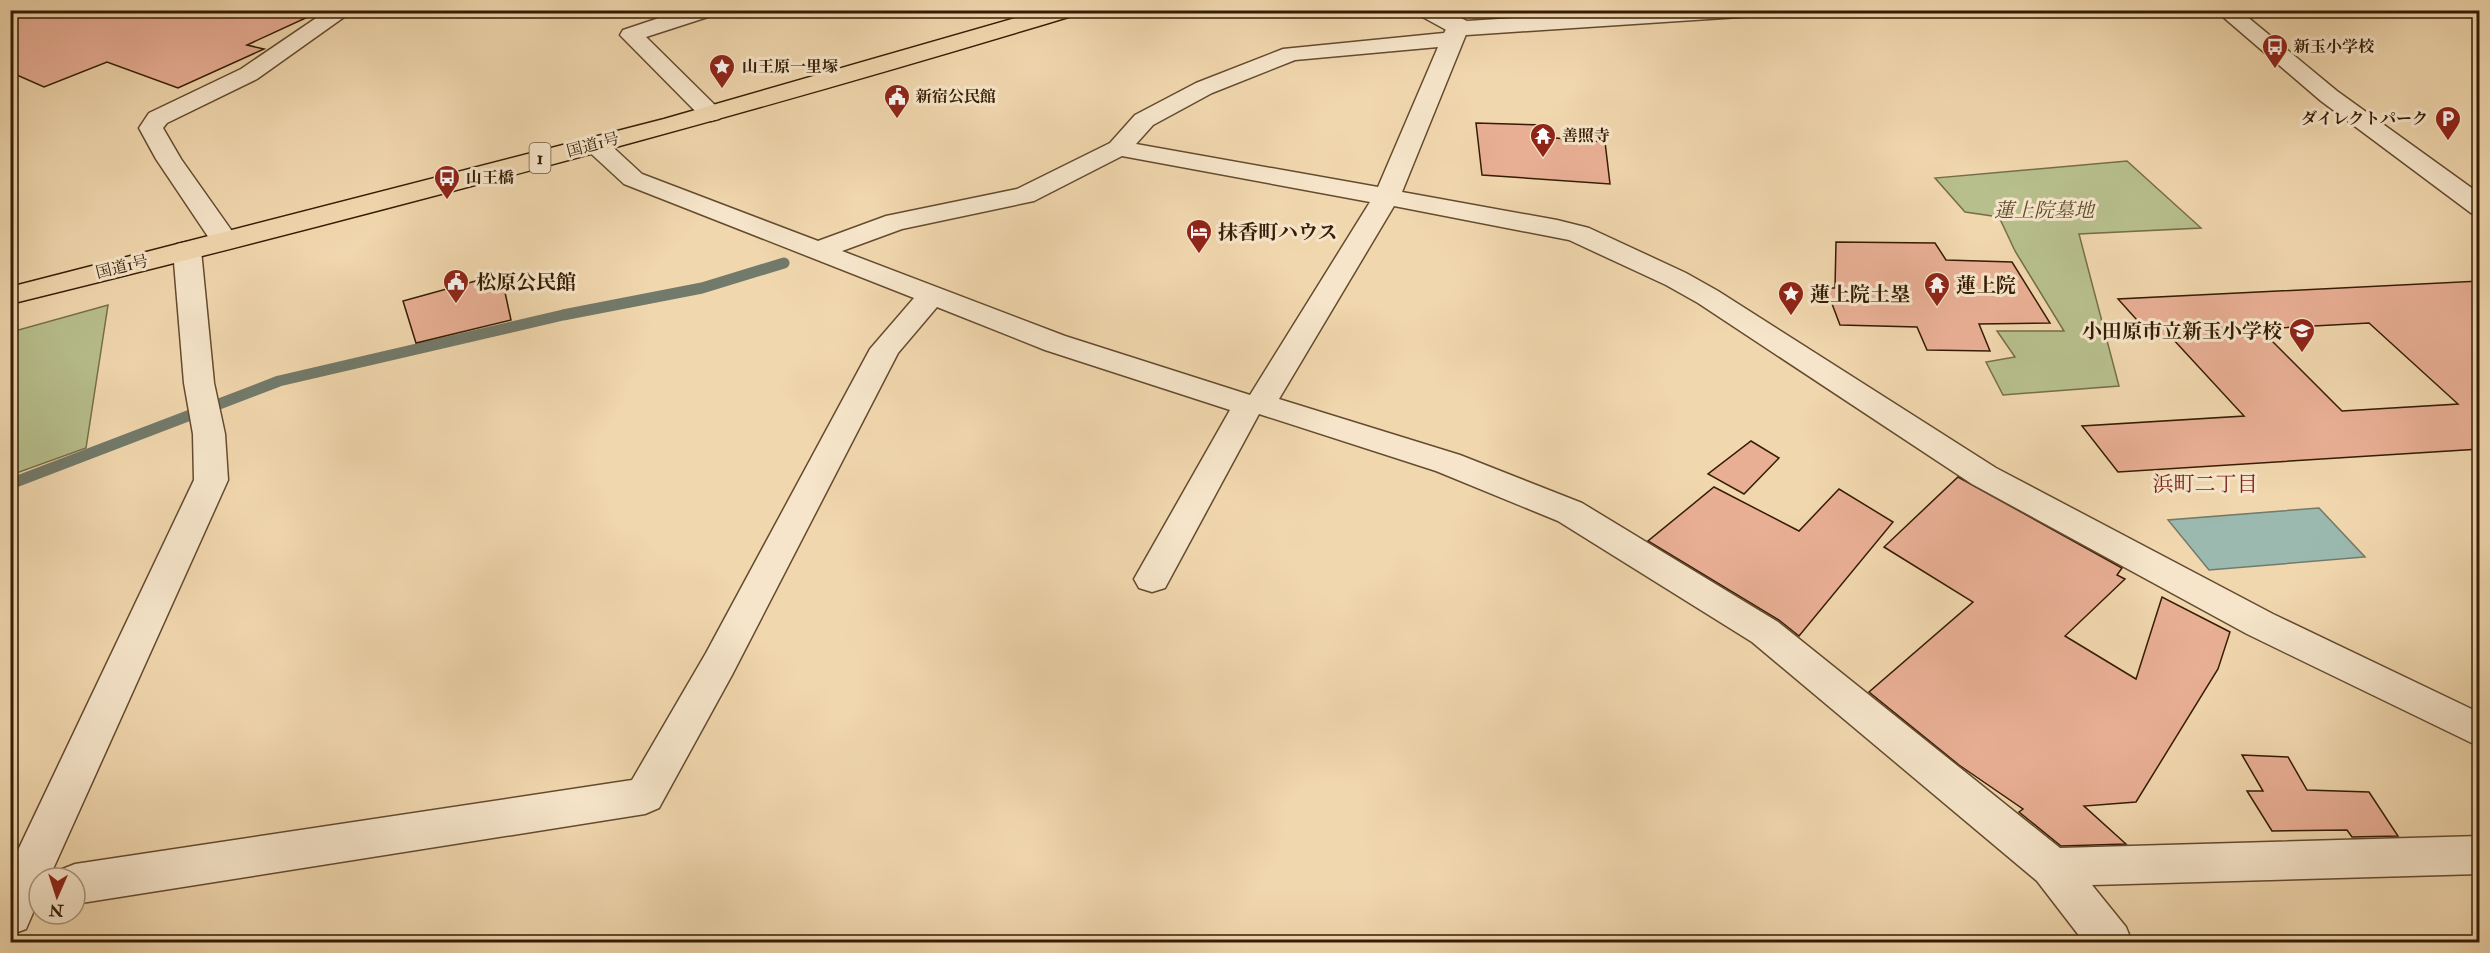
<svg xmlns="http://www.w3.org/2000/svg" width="2490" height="953" viewBox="0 0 2490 953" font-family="'IM FELL Double Pica','Noto Serif JP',serif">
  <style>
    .green { fill: #b7bf8c; stroke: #766e48; stroke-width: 1.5 }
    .water { fill: #9bb9af; stroke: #727a6b; stroke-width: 1.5 }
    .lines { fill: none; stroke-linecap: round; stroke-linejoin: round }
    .stream { stroke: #727a6b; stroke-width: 11 }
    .building { fill: #e9af95; stroke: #351c04; stroke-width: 1.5; fill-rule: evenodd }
    .minor-casing { stroke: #644b2e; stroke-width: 3 }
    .tertiary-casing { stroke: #644b2e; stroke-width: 3 }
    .trunk-casing { stroke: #351c04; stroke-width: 3 }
    .minor { fill: #f6e5ca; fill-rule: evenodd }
    .tertiary { fill: #f6e5ca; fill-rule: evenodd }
    .trunk { fill: #f1d7ae; fill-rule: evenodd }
    .labels { text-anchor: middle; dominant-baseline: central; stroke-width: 6; stroke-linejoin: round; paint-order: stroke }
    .far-poi-label { font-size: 16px; font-weight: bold; fill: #351c04; stroke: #f6e5ca; text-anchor: start }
    .far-street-label { font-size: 16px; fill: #351c04; stroke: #f6e5ca }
    .shield { fill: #f6e5ca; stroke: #6f583f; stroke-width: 1.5 }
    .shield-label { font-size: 18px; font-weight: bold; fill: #351c04 }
    .park-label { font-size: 20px; font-style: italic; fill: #5c4d2d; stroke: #f6e5ca }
    .poi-label { font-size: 20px; font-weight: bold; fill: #351c04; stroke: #f6e5ca; text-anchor: start }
    .neighbourhood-label { font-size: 21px; fill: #7a1f14; stroke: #f6e5ca }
  </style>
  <rect width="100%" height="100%" fill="#f1d7ae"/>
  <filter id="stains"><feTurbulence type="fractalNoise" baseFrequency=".00333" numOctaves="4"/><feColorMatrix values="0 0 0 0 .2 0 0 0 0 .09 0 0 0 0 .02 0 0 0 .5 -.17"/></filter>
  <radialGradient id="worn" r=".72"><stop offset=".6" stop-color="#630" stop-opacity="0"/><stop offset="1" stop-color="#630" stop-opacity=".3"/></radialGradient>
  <g class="green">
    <polygon points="2127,161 2201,228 2079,234 2119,386 2003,395 1986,362 2015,357 1997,331 2064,331 2015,251 1999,217 1965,212 1935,178"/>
    <polygon points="108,305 86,448 11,475 11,332"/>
  </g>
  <polygon class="water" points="2319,508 2365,557 2209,570 2168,520"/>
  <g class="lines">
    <polyline class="stream" points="10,484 279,381 563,315 702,288 784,263"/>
  </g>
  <g class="building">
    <polygon points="10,10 323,10 247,45 264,49 178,88 107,62 44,87 10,72"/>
    <polygon points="1476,123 1545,125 1543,137 1605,142 1610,184 1482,175"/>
    <polygon points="1836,242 1935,243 1946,260 2012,262 2050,323 1979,324 1990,351 1927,350 1917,327 1840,325 1826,288 1835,288"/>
    <polygon points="501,274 511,320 416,343 403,301"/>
    <path d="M2480 281V449L2118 472 2082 426 2244 416 2172 338 2154 339 2118 299ZM2369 323 2458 404 2342 411 2260 329Z"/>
    <polygon points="1751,441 1779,458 1744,494 1708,474"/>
    <polygon points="1958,477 2122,568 2117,575 2125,579 2065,636 2136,679 2162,597 2230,632 2218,669 2136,802 2084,806 2126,844 2061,846 2019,812 2023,809 1959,765 1869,692 1973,602 1884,547"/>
    <polygon points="1714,487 1799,531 1839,489 1893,522 1799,636 1779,620 1648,541"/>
    <polygon points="2242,755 2288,757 2307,790 2369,792 2398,836 2352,837 2347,830 2272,831 2247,791 2263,791"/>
  </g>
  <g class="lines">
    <defs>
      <g id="minor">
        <polygon points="683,10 716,10 714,15 646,37 719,109 723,114 719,119 711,121 703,119 620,35 623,30"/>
        <path d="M1458 20 1466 22 1469 27 1402 192 1557 220 1589 228 1686 273 1718 291 1996 468 2273 614 2480 713V747L2247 634 1972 484 1698 303 1666 285 1569 240 1394 206 1279 399 1460 455 1582 503 1778 622 2060 848 2480 836V874L2092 885 2126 927 2132 942H2084L2037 881 1752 642 1558 521 1436 471 1259 414 1165 588 1152 592 1139 588 1134 579 1230 410 1045 350 937 307 898 353 732 675 659 808 645 814 75 904V878H56L60 870 75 864 632 780 706 653 870 349 914 298 624 184 586 149 583 144 586 139 595 137 604 139 642 174 818 241 886 216 1017 189 1110 143 1135 115 1196 83 1283 49 1444 33 1450 22ZM1438 47 1378 187 1136 144 1153 125 1212 93 1295 60ZM1122 156 1370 202 1250 395 1065 336 842 251 902 229 1034 201Z"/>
        <polygon points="187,242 197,244 201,250 214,383 225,434 228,480 49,878 39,878 39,899 26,929 10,935 10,867 194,480 193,434 184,383 173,250 177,244"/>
      </g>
      <g id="tertiary">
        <polygon points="328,10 354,10 257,79 167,123 163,128 181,159 239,241 235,247 225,249 215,247 156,159 139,128 149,113 241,69"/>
        <polygon points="1417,10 1444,10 1467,21 1643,10 1765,10 1763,15 1755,16 1467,35 1450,32 1419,15"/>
        <polygon points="2215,10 2239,10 2337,91 2480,194 2480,215 2471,213 2321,101"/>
      </g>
      <path id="trunk" d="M1043 10H1077L1075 15C723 122 367 216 10 304V287L664 119Z"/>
    </defs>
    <use href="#minor" class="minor-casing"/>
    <use href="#tertiary" class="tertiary-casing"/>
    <use href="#trunk" class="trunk-casing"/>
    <use href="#minor" class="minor"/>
    <use href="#tertiary" class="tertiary"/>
    <use href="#trunk" class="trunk"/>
  </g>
  <defs>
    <symbol id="bus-pin" viewBox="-11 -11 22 30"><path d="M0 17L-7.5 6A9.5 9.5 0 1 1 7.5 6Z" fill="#8f2418" stroke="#f6e5ca"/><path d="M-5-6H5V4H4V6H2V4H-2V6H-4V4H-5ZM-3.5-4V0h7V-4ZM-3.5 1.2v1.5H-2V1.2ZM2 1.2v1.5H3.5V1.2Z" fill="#fff"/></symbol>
    <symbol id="sight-pin" viewBox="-11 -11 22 30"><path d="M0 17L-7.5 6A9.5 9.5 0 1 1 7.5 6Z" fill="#8f2418" stroke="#f6e5ca"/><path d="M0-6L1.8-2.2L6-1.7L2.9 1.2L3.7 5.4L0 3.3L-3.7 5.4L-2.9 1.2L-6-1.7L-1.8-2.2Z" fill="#fff"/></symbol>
    <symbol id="civic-pin" viewBox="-11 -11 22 30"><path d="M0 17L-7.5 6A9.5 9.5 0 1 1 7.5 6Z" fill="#8f2418" stroke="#f6e5ca"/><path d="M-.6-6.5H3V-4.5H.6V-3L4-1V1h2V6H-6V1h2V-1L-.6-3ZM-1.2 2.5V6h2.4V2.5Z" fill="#fff"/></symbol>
    <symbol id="parking-pin" viewBox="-11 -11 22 30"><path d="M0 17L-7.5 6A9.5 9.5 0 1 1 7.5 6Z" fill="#8f2418" stroke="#f6e5ca"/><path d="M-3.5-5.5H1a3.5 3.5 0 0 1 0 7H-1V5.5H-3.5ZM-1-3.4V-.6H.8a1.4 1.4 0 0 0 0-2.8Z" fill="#fff"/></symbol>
    <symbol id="temple-pin" viewBox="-11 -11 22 30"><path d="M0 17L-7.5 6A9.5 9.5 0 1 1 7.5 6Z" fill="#8f2418" stroke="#f6e5ca"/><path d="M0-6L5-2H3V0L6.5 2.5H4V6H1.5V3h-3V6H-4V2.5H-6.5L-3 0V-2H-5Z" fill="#fff"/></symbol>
    <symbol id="hotel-pin" viewBox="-11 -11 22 30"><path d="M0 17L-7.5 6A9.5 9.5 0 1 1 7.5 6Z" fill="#8f2418" stroke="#f6e5ca"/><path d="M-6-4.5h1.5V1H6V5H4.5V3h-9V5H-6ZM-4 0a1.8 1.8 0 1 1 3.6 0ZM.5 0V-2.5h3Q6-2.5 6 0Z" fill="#fff"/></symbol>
    <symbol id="school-pin" viewBox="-11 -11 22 30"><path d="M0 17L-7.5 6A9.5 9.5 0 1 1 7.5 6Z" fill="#8f2418" stroke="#f6e5ca"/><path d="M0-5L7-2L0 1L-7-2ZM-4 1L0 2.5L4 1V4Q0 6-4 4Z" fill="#fff"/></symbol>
  </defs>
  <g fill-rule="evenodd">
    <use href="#bus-pin" x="2260" y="32" width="30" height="40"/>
    <use href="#sight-pin" x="707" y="52" width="30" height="40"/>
    <use href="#civic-pin" x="882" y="82" width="30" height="40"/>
    <use href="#parking-pin" x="2433" y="104" width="30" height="40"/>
    <use href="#temple-pin" x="1528" y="121" width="30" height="40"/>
    <use href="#bus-pin" x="432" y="163" width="30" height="40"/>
    <use href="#hotel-pin" x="1184" y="217" width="30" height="40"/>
    <use href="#civic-pin" x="441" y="267" width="30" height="40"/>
    <use href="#temple-pin" x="1922" y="270" width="30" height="40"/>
    <use href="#sight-pin" x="1776" y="279" width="30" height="40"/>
    <use href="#school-pin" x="2287" y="316" width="30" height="40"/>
  </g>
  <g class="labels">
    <g class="far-poi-label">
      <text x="2294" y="47">新玉小学校</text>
      <text x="742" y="67">山王原一里塚</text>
      <text x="916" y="97">新宿公民館</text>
      <text x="2428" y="119" text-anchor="end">ダイレクトパーク</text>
      <text x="1562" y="136">善照寺</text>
      <text x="466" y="178">山王橋</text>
    </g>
    <g class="far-street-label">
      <text transform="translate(593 145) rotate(-15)">国道1号</text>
      <text transform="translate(122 267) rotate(-14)">国道1号</text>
    </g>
    <rect class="shield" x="529.5" y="143" width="21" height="30" rx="4.5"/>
    <g class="shield-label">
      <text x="540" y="158">1</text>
    </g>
    <g class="park-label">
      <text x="2044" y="210">蓮上院墓地</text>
    </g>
    <g class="poi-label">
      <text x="1218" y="232">抹香町ハウス</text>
      <text x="476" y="282">松原公民館</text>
      <text x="1956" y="285">蓮上院</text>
      <text x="1810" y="294">蓮上院土塁</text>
      <text x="2282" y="331" text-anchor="end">小田原市立新玉小学校</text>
    </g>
    <g class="neighbourhood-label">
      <text x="2205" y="484">浜町二丁目</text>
    </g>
  </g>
  <rect width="2490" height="953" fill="none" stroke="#f1d7ae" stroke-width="36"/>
  <rect x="12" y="12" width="2466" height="929" fill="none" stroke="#351c04" stroke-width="3"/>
  <rect x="18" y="18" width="2454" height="917" fill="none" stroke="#351c04" stroke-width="1.5"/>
  <g transform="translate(57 896) rotate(183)"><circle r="28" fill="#f6e5ca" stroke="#a9957b" stroke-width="1.5"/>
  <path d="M0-4.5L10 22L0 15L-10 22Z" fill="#8f2418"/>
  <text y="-9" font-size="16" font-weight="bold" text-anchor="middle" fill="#351c04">N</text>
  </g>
  <rect width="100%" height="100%" filter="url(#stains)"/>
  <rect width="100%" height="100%" fill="url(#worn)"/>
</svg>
